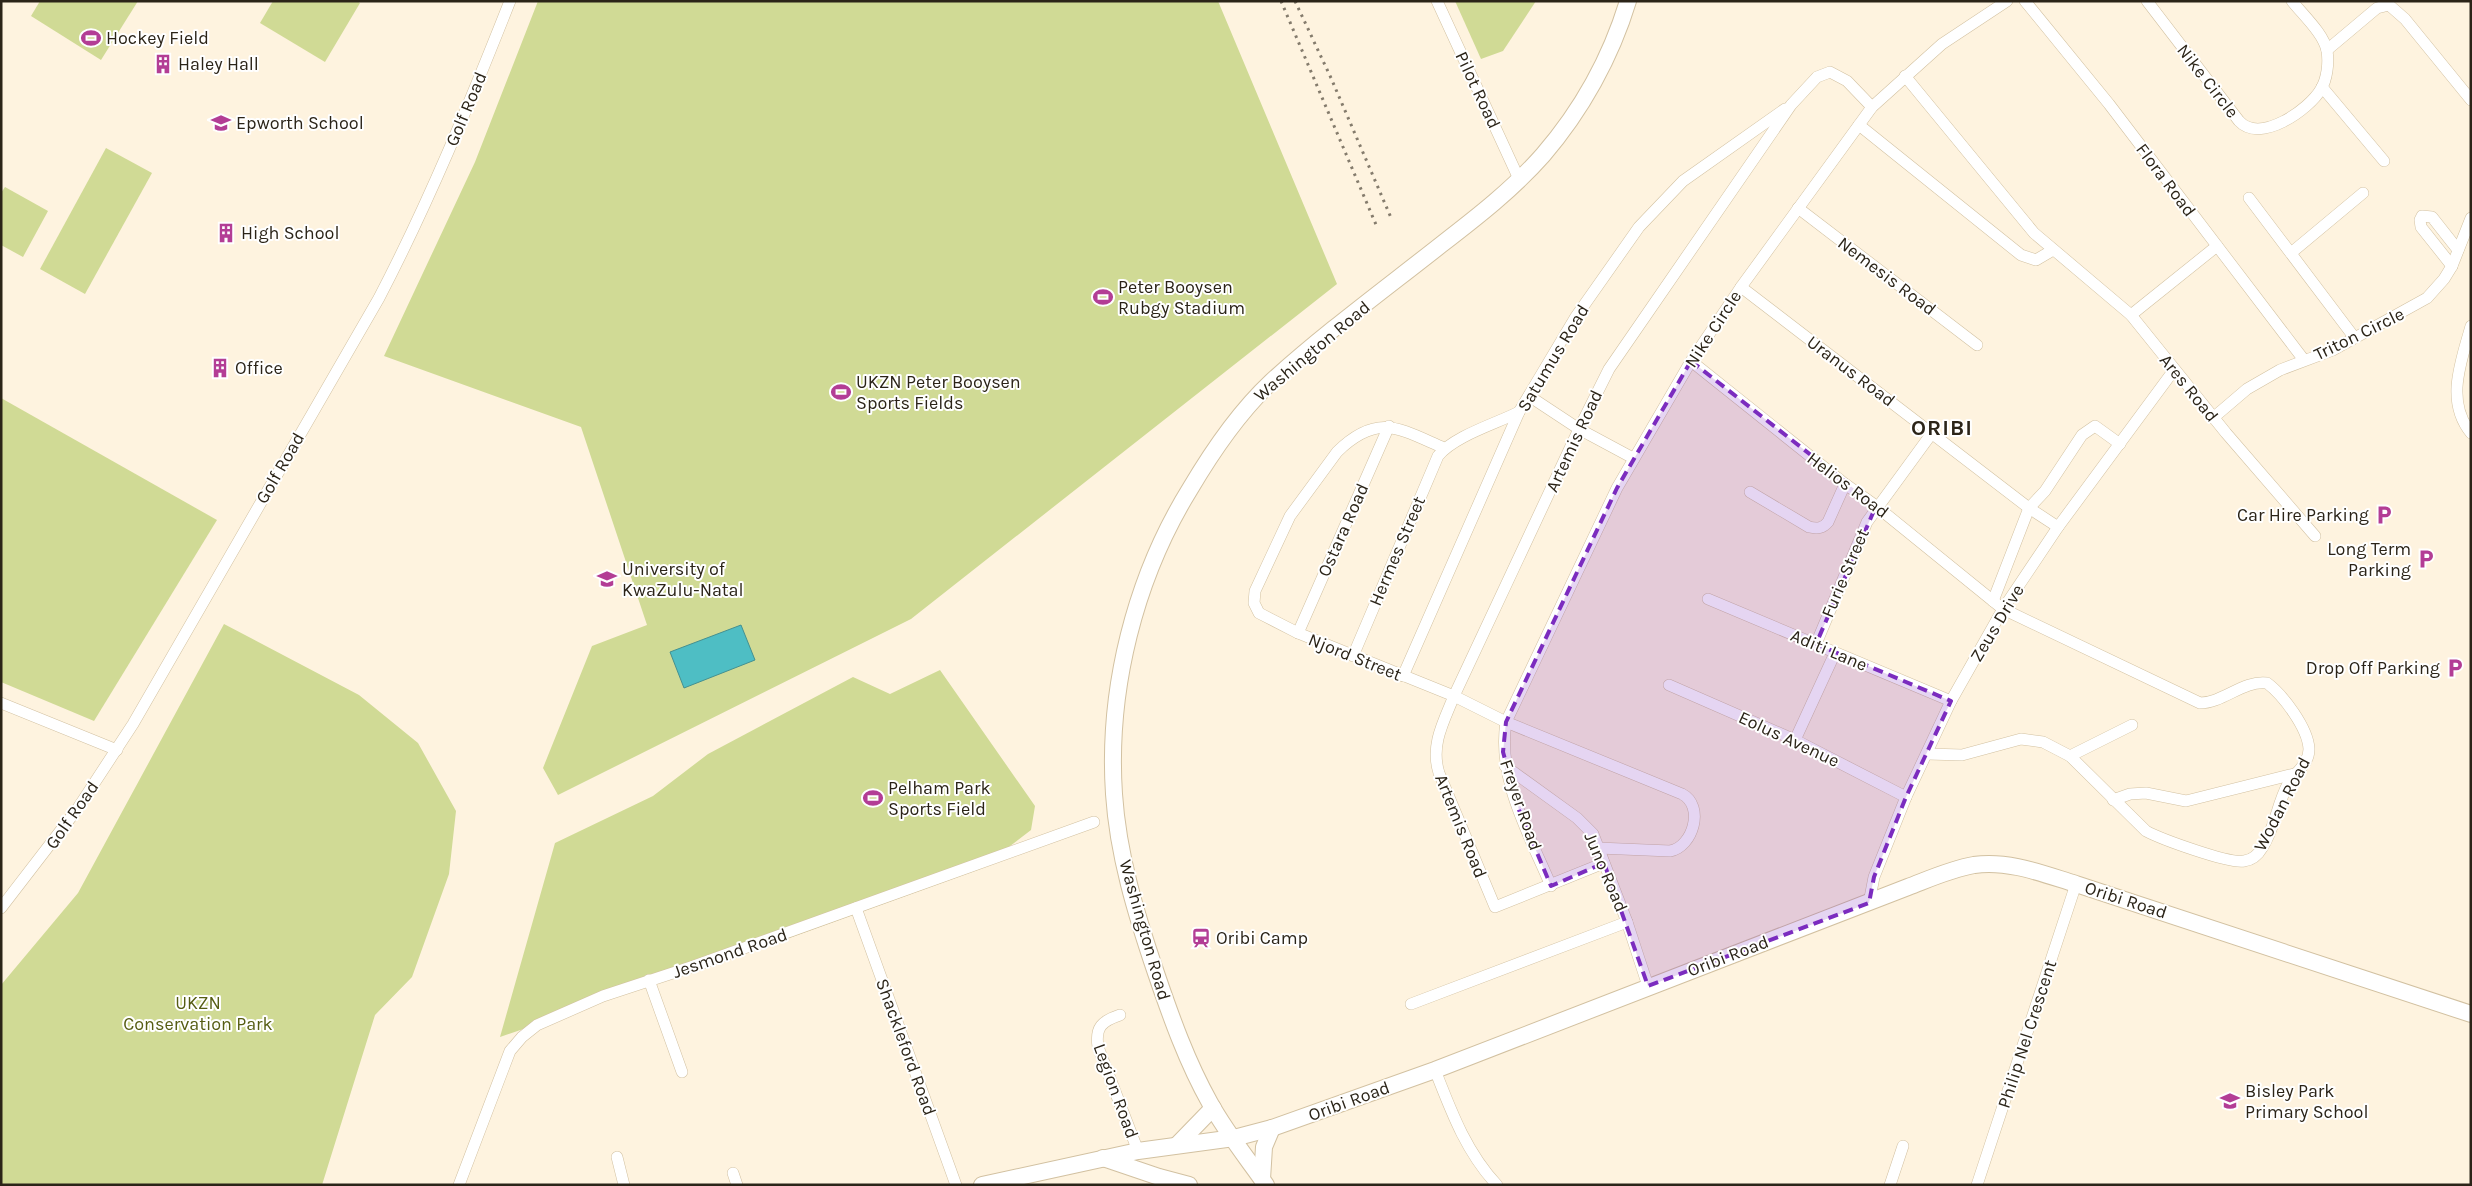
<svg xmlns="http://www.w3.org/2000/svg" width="2472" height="1186" viewBox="0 0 2472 1186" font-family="Karla,sans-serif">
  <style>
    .green { fill: #d0da95 }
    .water { fill: #4ebec4; stroke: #449090 }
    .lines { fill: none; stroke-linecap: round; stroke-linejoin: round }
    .street-casing { stroke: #d2c1a1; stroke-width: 12 }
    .secondary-casing { stroke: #d2c1a1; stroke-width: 18 }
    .street { stroke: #fff; stroke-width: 11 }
    .secondary { stroke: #fff; stroke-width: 16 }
    .rail { stroke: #847b6c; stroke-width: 3; stroke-dasharray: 2.5 5; stroke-linecap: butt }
    .marked { fill: #7b2cbf; fill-opacity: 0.2; stroke: #7b2cbf; stroke-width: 4; stroke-dasharray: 10 6; stroke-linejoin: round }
    .labels { text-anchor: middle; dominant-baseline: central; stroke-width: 4; stroke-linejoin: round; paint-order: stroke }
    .poi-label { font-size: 18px; fill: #2b2418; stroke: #fff; text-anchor: start }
    .street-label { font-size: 18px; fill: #2b2418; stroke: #fff }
    .park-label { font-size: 18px; fill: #565d13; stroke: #fff }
    .district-label { font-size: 22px; font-weight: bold; letter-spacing: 1px; fill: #2b2418; stroke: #fff }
  </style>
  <rect width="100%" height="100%" fill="#fef3df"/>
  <g class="green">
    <polygon points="40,1 138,1 101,60 31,16"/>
    <polygon points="273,1 357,1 360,3 325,62 260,23"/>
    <polygon points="538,1 1218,1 1337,284 911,619 558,795 543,768 592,646 647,625 581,427 384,356 475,162"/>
    <polygon points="1455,1 1536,1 1503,51 1481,59"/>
    <polygon points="106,148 152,173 85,294 40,269"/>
    <polygon points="5,187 48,211 23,257 1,245 1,193"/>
    <polygon points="1,398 217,520 94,721 1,682"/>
    <polygon points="224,624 359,695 418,743 456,811 449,874 412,977 375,1015 322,1185 1,1185 1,985 78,893"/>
    <polygon points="940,670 1035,806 1031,830 980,869 761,948 500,1037 555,843 653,796 708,754 853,677 890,694"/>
  </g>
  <polygon class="water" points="741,625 755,660 684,688 670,652"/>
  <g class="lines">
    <defs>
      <g id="street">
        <polyline points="1437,1 1519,179"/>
        <polyline points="2025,1 2109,104 2304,360"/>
        <path d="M2147 1 2239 121C2260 144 2309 110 2321 89 2327 79 2329 63 2327 51 2324 34 2303 15 2292 1"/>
        <polyline points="2327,50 2377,8 2389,5 2405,19 2471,100"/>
        <polyline points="1905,76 2034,233 2131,315 2226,433 2315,536"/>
        <polyline points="2322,87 2384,161"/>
        <polyline points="1859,125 2021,255 2036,260 2053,250"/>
        <polyline points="2249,198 2354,337"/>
        <polyline points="1798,208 1977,345"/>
        <polyline points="2291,253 2363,193"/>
        <polyline points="2452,266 2421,227 2420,220 2422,216 2432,217 2458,250"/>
        <polyline points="1741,287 2029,508 2058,527"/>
        <polyline points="2131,315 2217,246"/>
        <path d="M2471 326C2461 362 2445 401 2471 433"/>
        <path d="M1691 361 1845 484 1876 506 2003 609 2200 703C2223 703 2243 680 2267 683 2283 695 2308 728 2309 749 2309 765 2295 772 2288 784 2277 804 2275 829 2262 848 2258 855 2252 860 2244 861 2229 864 2161 839 2146 831L2070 756"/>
        <polyline points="1529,396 1579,429 1633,458"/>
        <polyline points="2213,418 2247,389 2280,370 2333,350 2427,298 2444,279 2452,266 2471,218"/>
        <path d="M1444 448C1400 429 1378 412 1337 452L1290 516 1255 591 1254 603 1259 613 1298 633 1454 696 1506 722 1682 794C1705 806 1693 847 1670 851L1598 848"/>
        <path d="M1750 492 1809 527C1818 529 1823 528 1828 522L1845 484"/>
        <polyline points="1708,599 1951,701"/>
        <polyline points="1993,601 2029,508 2045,491 2082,435 2095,426 2120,444"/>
        <polyline points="1298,633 1389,426"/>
        <polyline points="1816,644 1867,522 1932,433"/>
        <path d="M1353 656 1438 456C1454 436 1495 424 1519 412"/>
        <polyline points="1403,676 1519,412 1575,318 1639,227 1683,181 1785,109"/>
        <polyline points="1669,685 1795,740 1906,797"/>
        <polyline points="1,703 117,750"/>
        <polyline points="1795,740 1835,653"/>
        <polyline points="1928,754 1962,755 2021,739 2043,742 2070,756 2132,725"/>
        <polyline points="1505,766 1577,818 1593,834 1627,922 1648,986"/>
        <polyline points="2113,800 2130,794 2146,793 2186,801 2294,774"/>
        <path d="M1604 863 1495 907 1439 773C1430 745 1444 721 1454 696L1579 429 1609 369 1791 105 1817 77 1830 72 1847 81 1872 107"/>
        <path d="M1551 886C1529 834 1497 779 1506 722L1617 488 1691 361 1741 287 1872 107 1942 44 2007 1"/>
        <polyline points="1869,903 1874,877 1906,797 1951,701 2003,609 2058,527 2174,370"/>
        <path d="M1 908 78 808 133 724 379 298C429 202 470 102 510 1"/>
        <polyline points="856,908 956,1185"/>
        <polyline points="649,980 682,1072"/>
        <polyline points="1411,1004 1627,922"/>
        <path d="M1120 1015C1102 1021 1095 1027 1098 1047L1138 1151"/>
        <path d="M1435 1070C1451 1111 1466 1152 1497 1185"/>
        <polyline points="617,1157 624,1185"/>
        <polyline points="733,1173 737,1185"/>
        <polyline points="459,1185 510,1051 522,1037 537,1025 603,996 694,966 1094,822"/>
        <polyline points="1890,1185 1903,1146"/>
        <polyline points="1977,1185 2076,884"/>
      </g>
      <g id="secondary">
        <polyline points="1178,1144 1213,1108"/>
        <polyline points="1103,1158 1159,1177 1189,1185"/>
        <polyline points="1262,1179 1264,1147 1272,1128"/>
        <path d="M982 1185 1138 1151 1234 1138 1272 1128 1435 1070 1908 887C1929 879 1951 869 1974 865 2009 860 2043 874 2076 884L2471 1014"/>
        <path d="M1266 1185C1247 1158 1226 1132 1210 1103 1187 1062 1171 1017 1156 973 1136 914 1118 855 1114 794 1107 689 1135 578 1190 489 1213 450 1238 413 1271 382 1325 333 1385 289 1442 244 1477 217 1513 189 1543 155 1581 111 1611 57 1628 1"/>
      </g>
    </defs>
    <use href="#street" class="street-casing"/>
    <use href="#secondary" class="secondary-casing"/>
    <use href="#street" class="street"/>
    <use href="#secondary" class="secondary"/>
    <g class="rail">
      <polyline points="1281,1 1377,227"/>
      <polyline points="1295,1 1331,78 1392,220"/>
    </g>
  </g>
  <path class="marked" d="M1691 361 1876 506 1816 644 1951 701 1906 797 1874 877 1869 903 1648 986 1604 863 1551 886 1519 810 1503 752 1506 722 1617 488Z"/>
  <defs>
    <symbol id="stadium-bare" viewBox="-9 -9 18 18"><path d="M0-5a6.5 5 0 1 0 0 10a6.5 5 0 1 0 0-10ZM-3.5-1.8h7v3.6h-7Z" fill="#b33d95" stroke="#fff" stroke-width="2.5" paint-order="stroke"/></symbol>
    <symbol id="building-bare" viewBox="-9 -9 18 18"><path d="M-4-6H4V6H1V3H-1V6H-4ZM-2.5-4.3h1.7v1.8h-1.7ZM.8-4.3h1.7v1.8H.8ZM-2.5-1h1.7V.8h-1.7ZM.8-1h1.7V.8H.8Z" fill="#b33d95" stroke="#fff" stroke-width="2.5" paint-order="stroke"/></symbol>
    <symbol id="school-bare" viewBox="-9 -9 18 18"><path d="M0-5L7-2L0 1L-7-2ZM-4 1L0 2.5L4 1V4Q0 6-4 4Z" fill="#b33d95" stroke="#fff" stroke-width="2.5" paint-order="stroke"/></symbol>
    <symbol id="parking-bare" viewBox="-9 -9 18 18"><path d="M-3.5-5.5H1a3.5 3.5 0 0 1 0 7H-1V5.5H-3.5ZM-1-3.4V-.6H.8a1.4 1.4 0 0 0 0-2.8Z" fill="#b33d95" stroke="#fff" stroke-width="2.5" paint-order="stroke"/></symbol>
    <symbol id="university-bare" viewBox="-9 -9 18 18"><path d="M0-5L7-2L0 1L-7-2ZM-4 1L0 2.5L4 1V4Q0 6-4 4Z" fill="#b33d95" stroke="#fff" stroke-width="2.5" paint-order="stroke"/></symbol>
    <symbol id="station-bare" viewBox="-9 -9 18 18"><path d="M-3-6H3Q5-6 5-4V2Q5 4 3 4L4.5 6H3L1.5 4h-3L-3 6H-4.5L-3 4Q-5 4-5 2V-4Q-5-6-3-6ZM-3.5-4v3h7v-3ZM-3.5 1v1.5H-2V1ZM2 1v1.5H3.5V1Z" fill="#b33d95" stroke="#fff" stroke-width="2.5" paint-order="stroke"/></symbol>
  </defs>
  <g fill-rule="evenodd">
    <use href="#stadium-bare" x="77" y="24" width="28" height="28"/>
    <use href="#building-bare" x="149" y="50" width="28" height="28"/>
    <use href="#school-bare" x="207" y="109" width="28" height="28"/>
    <use href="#building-bare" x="212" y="219" width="28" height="28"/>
    <use href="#stadium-bare" x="1089" y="283" width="28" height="28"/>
    <use href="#building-bare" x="206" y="354" width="28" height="28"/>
    <use href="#stadium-bare" x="827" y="378" width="28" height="28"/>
    <use href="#parking-bare" x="2370" y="501" width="28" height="28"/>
    <use href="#parking-bare" x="2412" y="545" width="28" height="28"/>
    <use href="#university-bare" x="593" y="565" width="28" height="28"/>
    <use href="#parking-bare" x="2441" y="654" width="28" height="28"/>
    <use href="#stadium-bare" x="859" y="784" width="28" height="28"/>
    <use href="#station-bare" x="1187" y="924" width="28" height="28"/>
    <use href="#school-bare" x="2216" y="1087" width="28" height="28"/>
  </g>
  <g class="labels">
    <g class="poi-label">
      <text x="106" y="38">Hockey Field</text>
      <text x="178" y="64">Haley Hall</text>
      <text x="236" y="123">Epworth School</text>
      <text x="241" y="233">High School</text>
      <text x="1118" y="287">Peter Booysen<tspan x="1118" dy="21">Rubgy Stadium</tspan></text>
      <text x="235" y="368">Office</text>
      <text x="856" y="382">UKZN Peter Booysen<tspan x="856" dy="21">Sports Fields</tspan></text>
      <text x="2369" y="515" text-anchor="end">Car Hire Parking</text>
      <text x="2411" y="549" text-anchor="end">Long Term<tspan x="2411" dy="21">Parking</tspan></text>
      <text x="622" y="569">University of<tspan x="622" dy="21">KwaZulu-Natal</tspan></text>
      <text x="2440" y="668" text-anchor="end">Drop Off Parking</text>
      <text x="888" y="788">Pelham Park<tspan x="888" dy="21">Sports Field</tspan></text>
      <text x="1216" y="938">Oribi Camp</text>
      <text x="2245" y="1091">Bisley Park<tspan x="2245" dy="21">Primary School</tspan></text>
    </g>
    <g class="street-label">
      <text transform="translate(2208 81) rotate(52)">Nike Circle</text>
      <text transform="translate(1478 90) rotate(65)">Pilot Road</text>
      <text transform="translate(466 109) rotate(-67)">Golf Road</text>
      <text transform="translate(2166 180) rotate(53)">Flora Road</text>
      <text transform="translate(1887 276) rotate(37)">Nemesis Road</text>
      <text transform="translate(1713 329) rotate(-57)">Nike Circle</text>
      <text transform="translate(2359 334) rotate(-26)">Triton Circle</text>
      <text transform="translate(1312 351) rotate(-40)">Washington Road</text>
      <text transform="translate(1553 358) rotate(-59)">Satumus Road</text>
      <text transform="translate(1851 371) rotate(37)">Uranus Road</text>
      <text transform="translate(2189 388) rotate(51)">Ares Road</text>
      <text transform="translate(1574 441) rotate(-65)">Artemis Road</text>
      <text transform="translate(280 468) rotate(-60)">Golf Road</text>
      <text transform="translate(1848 485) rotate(37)">Helios Road</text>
      <text transform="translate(1343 530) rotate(-66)">Ostara Road</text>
      <text transform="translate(1397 551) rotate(-67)">Hermes Street</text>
      <text transform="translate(1845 573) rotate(-67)">Furie Street</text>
      <text transform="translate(1997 623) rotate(-59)">Zeus Drive</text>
      <text transform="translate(1829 650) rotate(23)">Aditi Lane</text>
      <text transform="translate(1355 657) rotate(22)">Njord Street</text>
      <text transform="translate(1789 739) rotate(25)">Eolus Avenue</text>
      <text transform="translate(2282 804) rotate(-63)">Wodan Road</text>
      <text transform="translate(1521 805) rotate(71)">Freyer Road</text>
      <text transform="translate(72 815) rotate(-55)">Golf Road</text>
      <text transform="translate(1461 826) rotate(68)">Artemis Road</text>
      <text transform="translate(1606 872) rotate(67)">Juno Road</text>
      <text transform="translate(2126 900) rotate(18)">Oribi Road</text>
      <text transform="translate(1145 930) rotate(74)">Washington Road</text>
      <text transform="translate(730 953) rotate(-19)">Jesmond Road</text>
      <text transform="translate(1728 956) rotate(-21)">Oribi Road</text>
      <text transform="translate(2027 1034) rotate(-72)">Philip Nel Crescent</text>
      <text transform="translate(906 1047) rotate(70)">Shackleford Road</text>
      <text transform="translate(1116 1091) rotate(70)">Legion Road</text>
      <text transform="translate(1349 1101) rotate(-20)">Oribi Road</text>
    </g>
    <g class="park-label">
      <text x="198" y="1003">UKZN<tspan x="198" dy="21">Conservation Park</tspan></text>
    </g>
    <g class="district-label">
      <text x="1942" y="428">ORIBI</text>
    </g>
  </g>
  <rect width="2472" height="1186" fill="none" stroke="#2b2418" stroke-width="5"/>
</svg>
